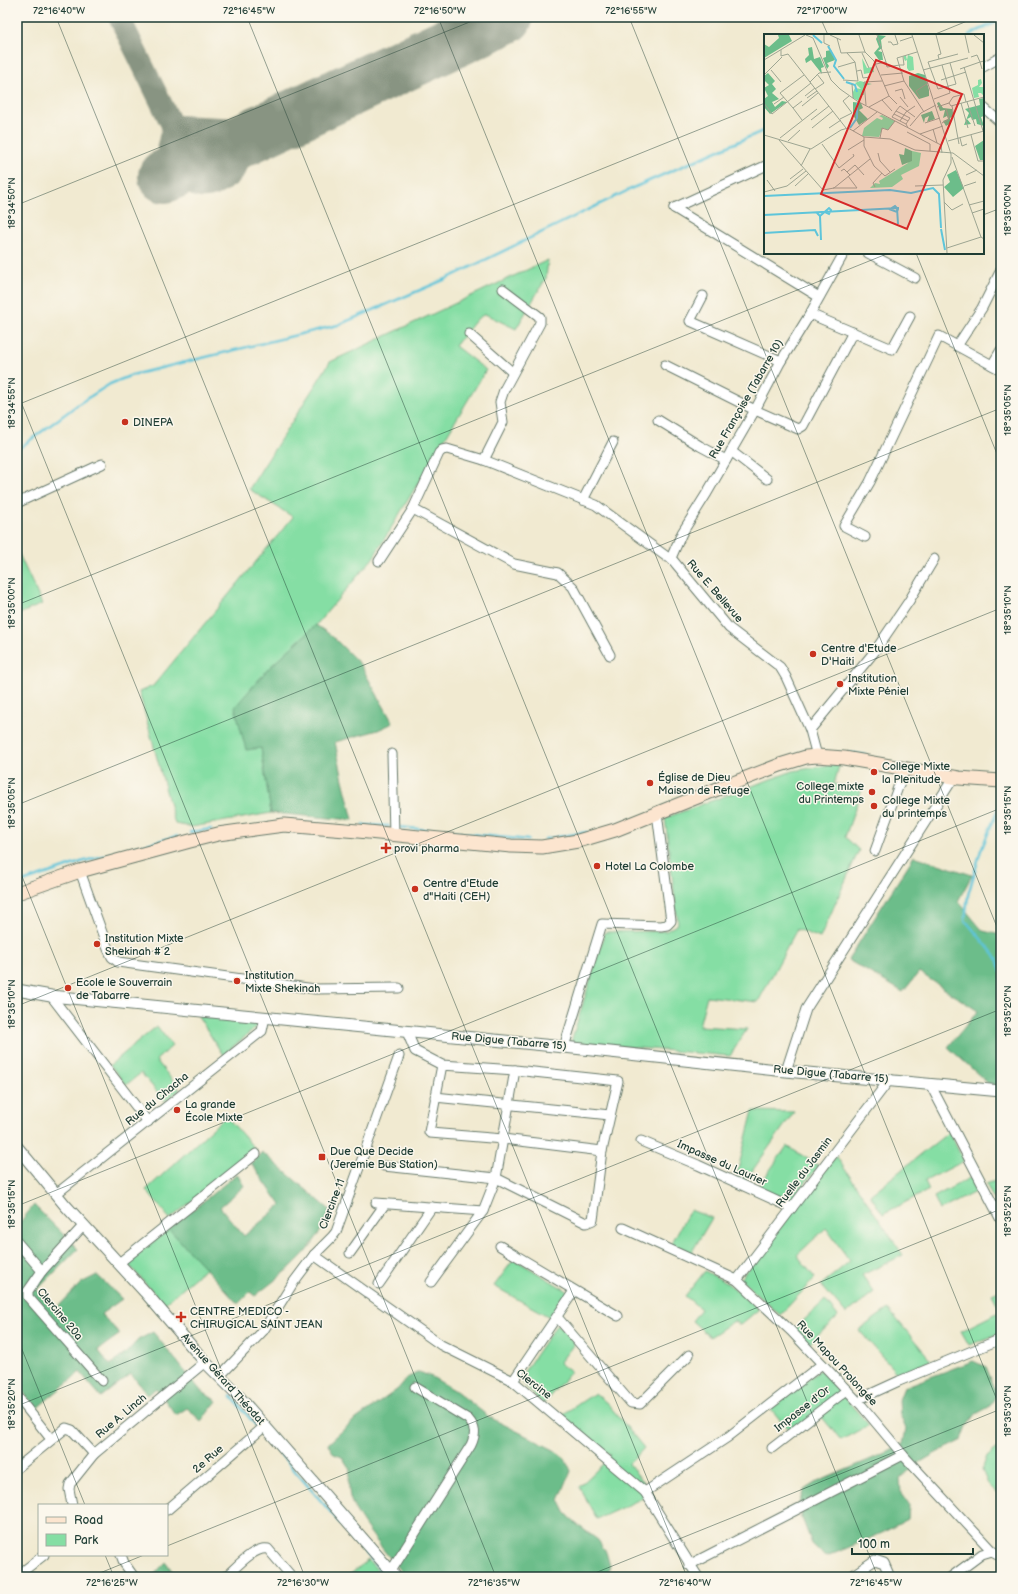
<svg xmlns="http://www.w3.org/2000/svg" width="1018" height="1594" viewBox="0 0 1018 1594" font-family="'Balsamiq Sans',sans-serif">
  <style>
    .green { fill: #85dea4; stroke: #528e6c }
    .forest { fill: #6cbd8a; stroke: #467d5f }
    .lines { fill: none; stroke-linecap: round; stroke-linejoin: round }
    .stream { stroke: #5ec5da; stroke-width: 2.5 }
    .taxiway { stroke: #889482; stroke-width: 22 }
    .runway { stroke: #889482; stroke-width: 54 }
    .minor-casing { stroke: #687a6b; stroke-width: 11 }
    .tertiary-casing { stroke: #687a6b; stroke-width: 13 }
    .secondary-casing { stroke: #687a6b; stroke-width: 15 }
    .minor { stroke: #fff; stroke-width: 9 }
    .tertiary { stroke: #fff; stroke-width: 11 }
    .secondary { stroke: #fce5cf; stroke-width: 13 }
    .ticks { fill: none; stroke: #1f3d34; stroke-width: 1; stroke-opacity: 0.45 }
    .poi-dot { fill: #c8321e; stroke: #fbf7ec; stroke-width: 1.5 }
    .labels { text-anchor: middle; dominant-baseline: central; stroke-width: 3; stroke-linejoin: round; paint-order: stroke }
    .street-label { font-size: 11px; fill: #1f3d34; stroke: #fbf7ec }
    .poi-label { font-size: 11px; fill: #1f3d34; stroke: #fbf7ec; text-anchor: start }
    .inset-river { fill: none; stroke: #5ec5da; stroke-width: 2 }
    .inset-road { fill: none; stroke: #9da592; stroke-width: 1 }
    .view { fill: #d62828; fill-opacity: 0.15; stroke: #d62828; stroke-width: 2 }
    .inset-edge { fill: none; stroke: #1f3d34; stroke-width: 2 }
    .neatline { fill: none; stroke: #1f3d34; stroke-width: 1.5 }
    .ticks-label { font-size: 10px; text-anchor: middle; fill: #1f3d34 }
  </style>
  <rect width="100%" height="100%" fill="#fbf7ec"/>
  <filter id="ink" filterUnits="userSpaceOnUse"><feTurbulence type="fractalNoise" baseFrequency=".025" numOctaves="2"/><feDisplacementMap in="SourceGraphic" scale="8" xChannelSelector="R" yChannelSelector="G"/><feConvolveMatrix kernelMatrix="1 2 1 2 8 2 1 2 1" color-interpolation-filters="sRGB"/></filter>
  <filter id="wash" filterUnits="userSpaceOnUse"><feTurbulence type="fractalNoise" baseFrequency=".012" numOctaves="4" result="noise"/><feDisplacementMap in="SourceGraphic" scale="16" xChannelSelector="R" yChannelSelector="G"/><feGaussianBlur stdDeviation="0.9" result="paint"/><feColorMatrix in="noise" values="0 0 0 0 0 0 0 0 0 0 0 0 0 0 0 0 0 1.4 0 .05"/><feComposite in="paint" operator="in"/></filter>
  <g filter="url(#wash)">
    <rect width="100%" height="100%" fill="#f1ead1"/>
    <g class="green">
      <polygon points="548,260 546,278 516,329 485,314 477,319 455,346 486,370 373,558 316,625 268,669 261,747 271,813 192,827 175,824 139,692 153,686 293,517 249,489 330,362"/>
      <polygon points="17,550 42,604 17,615"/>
      <polygon points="840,763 834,784 862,789 845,837 859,850 820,938 797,929 758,1002 707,996 699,1026 747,1029 730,1056 571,1042 605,932 666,931 678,924 665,818 793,771"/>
      <polygon points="198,1016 256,1021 258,1026 223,1055"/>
      <polygon points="157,1026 172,1046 156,1060 180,1090 165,1101 141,1073 126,1085 110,1065"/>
      <polygon points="753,1111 794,1112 745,1181 736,1177"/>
      <polygon points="226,1116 255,1149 170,1219 146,1190"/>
      <polygon points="949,1132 964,1161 925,1181 929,1190 883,1214 870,1195"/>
      <polygon points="787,1146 819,1166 789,1202 758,1187"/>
      <polygon points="836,1156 903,1255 862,1275 874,1292 846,1314 821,1285 850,1261 826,1228 797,1255 815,1278 780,1315 740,1279"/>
      <polygon points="973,1176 981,1189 940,1210 934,1197"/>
      <polygon points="1001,1179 1001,1215 986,1184"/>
      <polygon points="690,1210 712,1218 690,1255 670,1246"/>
      <polygon points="169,1229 206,1268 164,1304 127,1263"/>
      <polygon points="514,1259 569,1292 553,1319 494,1286"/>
      <polygon points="705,1271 727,1283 759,1309 740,1325 734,1321 710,1337 692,1321 701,1309 685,1296"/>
      <polygon points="1001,1290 1001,1333 969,1345 961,1331 1001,1311 992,1294"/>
      <polygon points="825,1300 838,1316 809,1344 795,1329"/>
      <polygon points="888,1309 931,1360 899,1376 859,1330"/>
      <polygon points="557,1324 575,1343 559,1363 571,1372 543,1404 519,1379"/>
      <polygon points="820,1370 869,1425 841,1440 821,1416 793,1435 771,1409"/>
      <polygon points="595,1393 608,1404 644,1448 629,1464 644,1483 643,1498 597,1519 579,1487 603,1464 610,1455 562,1415"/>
      <polygon points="1001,1446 1001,1497 988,1484 982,1470 987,1456"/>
      <polygon points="368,1560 384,1577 347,1577"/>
    </g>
    <g class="forest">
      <polygon points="316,625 332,636 360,664 393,723 378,730 335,742 343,780 353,820 271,813 261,748 246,750 235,707 268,669"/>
      <polygon points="914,856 972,875 958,901 983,931 1001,935 1001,1084 991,1086 948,1047 978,1011 919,972 903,992 848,960"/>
      <path d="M262 1152 330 1210C326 1220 322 1230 316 1238 301 1262 276 1279 255 1296L250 1292 238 1304 169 1229 237 1174 244 1186 220 1207 244 1236 281 1205 251 1163Z"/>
      <polygon points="34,1205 78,1249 37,1290 56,1309 81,1283 97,1275 122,1299 101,1314 120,1334 98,1350 110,1365 125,1354 138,1340 153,1332 201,1391 217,1401 201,1421 187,1408 176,1415 156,1388 148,1395 131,1374 101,1397 80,1372 36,1409 17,1383 17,1304 18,1302 17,1300 17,1226"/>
      <path d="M973 1361 986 1367 997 1394 989 1407 976 1414 967 1426 962 1440C940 1451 917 1461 900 1479L901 1494 909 1505 908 1519 882 1533 826 1557 812 1544 802 1518 799 1503 804 1490 815 1483 897 1448 903 1444 906 1429 900 1415 899 1400 904 1387Z"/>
      <path d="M419 1372 432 1377 456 1391 489 1417 554 1450 565 1458 571 1471 559 1500 565 1512 575 1523 598 1540 606 1552 610 1566 606 1577H405C392 1560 354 1516 350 1497 348 1488 349 1478 350 1469L342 1457 334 1454 328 1444 352 1422 398 1389 407 1378Z"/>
      <polygon points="166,1562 176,1577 151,1577"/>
    </g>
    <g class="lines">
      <g class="stream">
        <polyline points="969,35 1001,20"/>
        <polyline points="17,450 80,403 110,384 132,375 338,325 446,279 635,187 765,130"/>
        <polyline points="850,753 865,755"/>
        <polyline points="998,785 1000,805 981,850 968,895 965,920 997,958 1001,972"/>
        <polyline points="363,825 389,826"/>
        <polyline points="399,827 528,840"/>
        <polyline points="190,832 211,829"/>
        <polyline points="545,839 587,832"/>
        <polyline points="17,884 81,862 177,836"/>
        <polyline points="231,1396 258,1428"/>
        <polyline points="262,1433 387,1577"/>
      </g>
      <g class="taxiway">
        <polyline points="119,17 191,164"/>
        <path d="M259 133C254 136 248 140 245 145 239 158 238 171 225 179 219 183 209 188 202 187 193 186 180 178 175 171 167 160 165 134 178 126L264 130"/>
      </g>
      <polyline class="runway" points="165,176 506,17"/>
    </g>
  </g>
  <g filter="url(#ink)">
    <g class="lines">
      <defs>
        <g id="minor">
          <polyline points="983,67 1001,57"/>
          <polyline points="983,107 1001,123"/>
          <polyline points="674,208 819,297"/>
          <polyline points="674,208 765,166"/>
          <polyline points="868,253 915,278"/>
          <polyline points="703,296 690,321 781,361"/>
          <polyline points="810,314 892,349 910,316"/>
          <polyline points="469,334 512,372"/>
          <polyline points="957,346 982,308 1001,270"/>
          <polyline points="665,365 755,410 798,429 803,426 853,332"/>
          <polyline points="992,365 1001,350"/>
          <polyline points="658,420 700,446 726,460"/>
          <polyline points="731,451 767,479"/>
          <polyline points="484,460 503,422 500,402 504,390 540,323 540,317 503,289"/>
          <polyline points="583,500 613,442"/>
          <polyline points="17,503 102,464"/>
          <polyline points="413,509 514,564 558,573 573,587 610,655"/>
          <polyline points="865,537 844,526 870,482 939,336 1001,370"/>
          <polyline points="671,558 682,533 707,493 755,410 781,361 810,314 844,253"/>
          <polyline points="379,561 413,509 439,453 442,450 447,449 484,460 596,505 667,557 671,558 729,628 780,667 786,677 810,730 817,756"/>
          <polyline points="810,730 875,651 909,601 934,559"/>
          <polyline points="392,754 394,834"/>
          <polyline points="875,851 905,768"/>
          <polyline points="80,871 108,949 112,957 118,962 315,989 399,988"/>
          <polyline points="51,996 148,1122"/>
          <polyline points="407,1032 415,1051 442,1065 515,1070 618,1081 602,1151 503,1139 430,1133 429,1132 442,1065"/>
          <polyline points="564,1047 602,924 661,926 667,925 671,921 657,813"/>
          <polyline points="786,1071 806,1009 954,777"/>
          <polyline points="930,1084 1001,1220"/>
          <polyline points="435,1097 610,1115"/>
          <polyline points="641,1141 698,1165 792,1208"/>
          <polyline points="384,1166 496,1178 586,1223 593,1220 602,1151"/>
          <polyline points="56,1194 262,1031 265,1017"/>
          <polyline points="376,1203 483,1211"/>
          <polyline points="84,1225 42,1271 28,1291 28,1297 102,1381"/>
          <polyline points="623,1228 737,1280 791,1331 862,1406 903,1455 992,1551 1001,1556"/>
          <polyline points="17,1242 42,1271"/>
          <polyline points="500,1246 618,1316"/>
          <polyline points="350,1253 385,1204"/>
          <polyline points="314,1255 441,1345 513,1381 645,1492 698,1577"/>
          <polyline points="119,1263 256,1154"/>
          <polyline points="737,1280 890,1079"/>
          <polyline points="431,1282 483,1211 496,1178 515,1070"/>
          <polyline points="379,1284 432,1207"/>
          <polyline points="557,1317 631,1403 640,1404 689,1355"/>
          <polyline points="220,1376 263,1331 293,1283 314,1255 332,1237 336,1232 399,1056"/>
          <polyline points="513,1381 574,1291"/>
          <polyline points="17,1396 51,1439"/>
          <polyline points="864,1397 899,1381 1001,1339"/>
          <polyline points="772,1448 847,1390"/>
          <polyline points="17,1468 66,1428 72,1430 94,1454 205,1362"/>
          <polyline points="645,1492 728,1437 822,1364"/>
          <polyline points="72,1505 69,1489 70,1484 94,1454"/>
          <polyline points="167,1510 265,1426"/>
          <polyline points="121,1555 124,1563 134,1577"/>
          <polyline points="689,1565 903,1455"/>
          <path d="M391 1571 471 1445C476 1434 476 1428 468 1419L415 1387"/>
          <polyline points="17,1576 44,1555"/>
          <path d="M225 1577C236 1568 254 1546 268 1549L292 1577"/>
          <polyline points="850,1577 875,1560 884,1563 890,1577"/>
          <polyline points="951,1577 982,1554 992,1551"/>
        </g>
        <g id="tertiary">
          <polyline points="17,990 51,996 564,1047 786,1071 1001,1091"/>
          <polyline points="17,1147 65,1205 145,1292 205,1362 234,1391 396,1577"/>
        </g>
        <polyline id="secondary" points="17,893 80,871 190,841 218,834 284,825 358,831 511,846 542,847 578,841 615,830 715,790 780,765 806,757 817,756 844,758 959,778 1001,781"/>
      </defs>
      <use href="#minor" class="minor-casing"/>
      <use href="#tertiary" class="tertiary-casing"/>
      <use href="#secondary" class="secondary-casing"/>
      <use href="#minor" class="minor"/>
      <use href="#tertiary" class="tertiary"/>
      <use href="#secondary" class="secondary"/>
    </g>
  </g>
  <path class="ticks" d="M56 17 687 1577M247 17 878 1577M438 17 1001 1410M629 17 1001 937M820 17 828 35M933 35 977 17M17 205 482 17M983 215 1001 208M916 253 1001 464M17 392 496 1577M17 405 765 103M17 605 889 253M17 805 1001 408M17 864 305 1577M17 1006 1001 608M17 1206 1001 808M17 1337 85 1505M17 1406 1001 1009M167 1546 1001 1209M105 1555 114 1577M90 1577 144 1555M585 1577 1001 1409"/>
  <g class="poi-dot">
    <circle cx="125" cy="422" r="4"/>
    <circle cx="813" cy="654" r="4"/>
    <circle cx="840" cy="684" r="4"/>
    <circle cx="874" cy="772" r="4"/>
    <circle cx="650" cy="783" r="4"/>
    <circle cx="872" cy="792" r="4"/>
    <circle cx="874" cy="806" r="4"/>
    <path d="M384 842h4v4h4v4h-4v4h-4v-4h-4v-4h4z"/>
    <circle cx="597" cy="866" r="4"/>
    <circle cx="415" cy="889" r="4"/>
    <circle cx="97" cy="944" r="4"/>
    <circle cx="237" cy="981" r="4"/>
    <circle cx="68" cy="988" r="4"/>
    <circle cx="177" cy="1110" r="4"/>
    <rect x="318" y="1153" width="8" height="8" rx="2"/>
    <path d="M179 1311h4v4h4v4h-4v4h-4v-4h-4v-4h4z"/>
  </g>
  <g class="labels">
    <g class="street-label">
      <text transform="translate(746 399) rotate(-60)">Rue Françoise (Tabarre 10)</text>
      <text transform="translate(715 591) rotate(49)">Rue E. Bellevue</text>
      <text transform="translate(509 1041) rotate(5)">Rue Digue (Tabarre 15)</text>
      <text transform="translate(831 1074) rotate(5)">Rue Digue (Tabarre 15)</text>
      <text transform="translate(157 1099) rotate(-39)">Rue du Chacha</text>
      <text transform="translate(722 1163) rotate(24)">Impasse du Laurier</text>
      <text transform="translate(804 1172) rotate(-53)">Ruelle du Jasmin</text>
      <text transform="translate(332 1204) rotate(-69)">Clercine 11</text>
      <text transform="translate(60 1314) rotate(50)">Clercine 20a</text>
      <text transform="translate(837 1363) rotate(47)">Rue Mapou Prolongée</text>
      <text transform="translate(223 1379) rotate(48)">Avenue Gérard Théodat</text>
      <text transform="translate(534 1384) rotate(38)">Clercine</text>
      <text transform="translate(802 1409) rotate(-38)">Impasse d'Or</text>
      <text transform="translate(121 1416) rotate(-40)">Rue A. Linch</text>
      <text transform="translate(208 1459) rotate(-41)">2e Rue</text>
    </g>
    <g class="poi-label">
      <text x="133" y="422">DINEPA</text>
      <text x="821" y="648">Centre d'Etude<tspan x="821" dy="13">D'Haiti</tspan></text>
      <text x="848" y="678">Institution<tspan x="848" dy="13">Mixte Péniel</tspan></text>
      <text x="882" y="766">College Mixte<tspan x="882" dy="13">la Plenitude</tspan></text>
      <text x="658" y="777">Église de Dieu<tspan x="658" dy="13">Maison de Refuge</tspan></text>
      <text x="864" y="786" text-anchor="end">College mixte<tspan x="864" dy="13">du Printemps</tspan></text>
      <text x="882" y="800">College Mixte<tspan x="882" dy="13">du printemps</tspan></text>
      <text x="394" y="848">provi pharma</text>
      <text x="605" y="866">Hotel La Colombe</text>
      <text x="423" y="883">Centre d'Etude<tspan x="423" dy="13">d"Haiti (CEH)</tspan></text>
      <text x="105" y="938">Institution Mixte<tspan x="105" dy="13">Shekinah # 2</tspan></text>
      <text x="245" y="975">Institution<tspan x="245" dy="13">Mixte Shekinah</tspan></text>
      <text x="76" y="982">Ecole le Souverrain<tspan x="76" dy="13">de Tabarre</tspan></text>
      <text x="185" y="1104">La grande<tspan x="185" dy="13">École Mixte</tspan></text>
      <text x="330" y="1151">Due Que Decide<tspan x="330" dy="13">(Jeremie Bus Station)</tspan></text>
      <text x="190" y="1311">CENTRE MEDICO -<tspan x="190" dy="13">CHIRUGICAL SAINT JEAN</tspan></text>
    </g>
  </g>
  <g transform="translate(764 34)">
    <rect width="220" height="220" fill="#f1ead1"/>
    <path d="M144 21 149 23 150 36 145 37 143 34V26L141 27 139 22H142L143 26ZM98 24 103 34 109 33 110 38 100 40ZM217 45 218 49 215 53H220V62L217 59H214L215 63 210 64 208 54 214 51V46ZM96 47 108 50 100 52V61H97L95 67 89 64V58L91 54 97 55 91 49ZM118 81 131 87 124 96 119 94 115 103 98 102 100 94 113 84 118 86 119 84 115 82ZM148 117 157 119 155 132 137 141 139 145 128 153 106 154 111 149 116 150 115 147 144 129Z" fill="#85dea4"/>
    <path d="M14 1H25L28 7 0 24V10L5 13 15 4ZM114 1 122 2 117 6 118 14 114 17 118 18 119 26H115L110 19 115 13 112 5ZM48 13 50 25 56 23 60 33 57 34 58 40 47 26 42 29 41 25 45 21 44 14ZM67 16 71 26 63 29 65 32 63 35 59 24 62 23V17ZM4 39 11 47 8 50 12 55 8 59 15 65 8 68 11 73 18 67 23 68 6 80 0 73V65L4 62 0 54 5 51 0 46V42ZM154 39 161 41 165 56V62L155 65 145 52V42ZM220 64V82L217 83 220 92 213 90 212 85 208 86 207 83 203 85 207 90 200 91 205 79 201 75 216 71 215 65ZM89 68 97 69 99 74 95 76 104 85 95 91 89 81ZM175 68 179 74 188 75 190 82 186 84 187 89 182 92 179 87 184 85 183 82 179 84 181 76 176 77 173 69ZM168 77 171 85 163 88 165 82 161 84 160 89 157 81ZM220 106V126H216L211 112ZM141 114 148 117V127L138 131 135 120 140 121ZM192 136 200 154 189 163 180 153 186 148 183 141Z" fill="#6cbd8a"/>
    <path class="inset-river" d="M49 1 58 9M64 12 72 26 70 32 80 45M82 48 91 51 93 58M86 94 93 84V69M0 162 126 156 147 159 169 154 175 160 177 194M133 174 134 190M125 175 133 178 134 175 131 172 126 175M53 179 56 182 57 206M0 181 135 174M56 182 65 174 67 176 65 180 61 178M177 195 181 216M0 199 51 196 54 202"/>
    <path class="inset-road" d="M42 1 49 4 67 46 76 55 93 67 173 109 177 111 178 119M60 1V9L66 12M66 1 77 6M95 1 101 18M113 1 122 28M148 1 187 120V129L179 146 183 219M172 1 177 20 174 21 175 25M201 1 205 19M210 1 220 9M73 4 77 19 101 18 110 27 125 62 133 70M136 7 148 3M124 8H127L129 11 134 10 131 1M17 16V22L24 20 82 94M153 18 133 24 140 47 160 78M98 19 105 34M207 23 213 21 216 28 220 27M0 26 41 1M186 29 192 50 174 55 164 28 194 20M112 30 122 28 123 33 136 31M136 31H140L139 23M74 33 91 28M200 33 219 97M196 35 216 28 218 35M7 36 17 48M159 36 204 24M93 37 97 36 99 44 106 43M0 41 18 23M117 41 139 39M79 46 94 47 91 28 83 19M177 46 202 38M46 48 55 39 67 38M88 50 89 64M120 52 140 47M51 55 60 49 53 40M131 57 138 55 141 65M41 62 51 54M136 63 144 73M43 64 53 57M156 64 152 57 164 49M170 65 186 59 178 31M118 66 128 77M203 68 211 92M0 69 8 80 47 49M185 69 189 63 200 60 202 68M197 69 204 94M10 70 20 63M102 71 100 48 118 47M38 72 54 59M188 72 195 110M105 73 125 62M173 73 185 69 187 72 220 63M29 74 16 59 40 41M132 77 136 72 151 83M130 80 144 87M76 85 88 79 79 67 85 62M38 86 29 74 38 67M47 86 65 72M136 87 142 78 151 72M161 89 176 84M178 89 185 85 182 75M142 90 146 84 132 77 128 83 142 90 144 94M146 92 157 79 172 71M48 94 69 77M65 94 77 86M169 95 173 109M89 97 113 78M143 98 166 110V117M156 100 179 92M0 101 47 115 77 96 84 94 100 103 126 105 151 116 189 119 220 142M207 101 214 127H220M100 103V112L110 132 121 142 131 135M16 104 53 75M116 104 118 94 124 96 131 87M196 104 198 112 203 110M15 106 59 156 70 154 106 125M24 107 36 96M184 107 220 97M58 110 75 134 90 122 89 120M84 116 100 106M114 119 116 127 126 138M188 123 217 203M37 132 46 115M77 137 80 135 86 141M83 138 91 131 100 141M202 141 213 136M84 142 93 154M26 145 39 135M3 146 11 157M31 152 44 140M151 152 179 151M200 152 212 148M111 153 109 149 118 139M69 154H93M0 158 23 152 42 137M180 168 188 176 199 170M205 171 220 167M208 179 220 175M183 214 217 203 220 205"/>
    <path class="view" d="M112 26 198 60 143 195 57 160Z"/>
    <rect width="220" height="220" class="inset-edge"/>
  </g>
  <rect width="1018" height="1594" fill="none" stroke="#fbf7ec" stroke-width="44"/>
  <rect x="38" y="1504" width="130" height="52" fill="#fbf7ec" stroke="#a3ada2"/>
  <rect x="46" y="1517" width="20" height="6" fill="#fce5cf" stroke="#a3ada2"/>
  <text x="74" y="1524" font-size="12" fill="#1f3d34">Road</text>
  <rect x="46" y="1534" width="20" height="12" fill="#85dea4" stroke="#a3ada2"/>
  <text x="74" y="1544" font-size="12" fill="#1f3d34">Park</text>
  <path d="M852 1548v6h121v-6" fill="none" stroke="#1f3d34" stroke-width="2"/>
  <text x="858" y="1548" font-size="12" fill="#1f3d34" stroke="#fbf7ec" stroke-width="3" paint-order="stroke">100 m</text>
  <rect x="22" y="22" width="974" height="1550" class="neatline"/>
  <g class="ticks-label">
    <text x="59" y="14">72°16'40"W</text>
    <text x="249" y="14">72°16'45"W</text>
    <text x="440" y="14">72°16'50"W</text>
    <text x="631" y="14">72°16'55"W</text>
    <text x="822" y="14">72°17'00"W</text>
    <text transform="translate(11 203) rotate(-90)" y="4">18°34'50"N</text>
    <text transform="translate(1007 210) rotate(-90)" y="4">18°35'00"N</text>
    <text transform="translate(11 403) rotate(-90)" y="4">18°34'55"N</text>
    <text transform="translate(1007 410) rotate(-90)" y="4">18°35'05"N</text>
    <text transform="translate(11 603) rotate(-90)" y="4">18°35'00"N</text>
    <text transform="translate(1007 610) rotate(-90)" y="4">18°35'10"N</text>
    <text transform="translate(11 803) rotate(-90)" y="4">18°35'05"N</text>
    <text transform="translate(1007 810) rotate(-90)" y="4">18°35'15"N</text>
    <text transform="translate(11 1004) rotate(-90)" y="4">18°35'10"N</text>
    <text transform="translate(1007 1011) rotate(-90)" y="4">18°35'20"N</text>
    <text transform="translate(11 1204) rotate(-90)" y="4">18°35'15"N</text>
    <text transform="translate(1007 1211) rotate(-90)" y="4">18°35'25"N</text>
    <text transform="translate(11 1404) rotate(-90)" y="4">18°35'20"N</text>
    <text transform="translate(1007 1411) rotate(-90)" y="4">18°35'30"N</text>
    <text x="112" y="1586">72°16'25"W</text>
    <text x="303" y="1586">72°16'30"W</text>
    <text x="494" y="1586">72°16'35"W</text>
    <text x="685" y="1586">72°16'40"W</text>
    <text x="876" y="1586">72°16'45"W</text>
  </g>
</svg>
